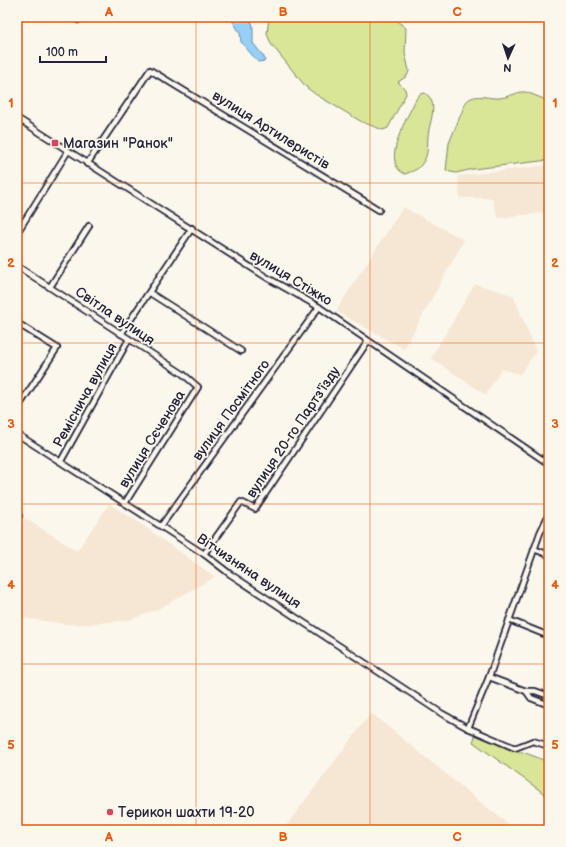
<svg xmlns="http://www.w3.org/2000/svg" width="566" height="847" viewBox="0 0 566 847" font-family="'Balsamiq Sans',sans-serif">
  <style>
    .built { fill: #f6e6d4 }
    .green { fill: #d9e597; stroke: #7e8469 }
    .water { fill: #97cff6; stroke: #688aab }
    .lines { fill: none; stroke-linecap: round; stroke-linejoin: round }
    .minor-casing { stroke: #22223b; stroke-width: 8 }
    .minor { stroke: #fbf7ec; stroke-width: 4.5 }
    .grid { fill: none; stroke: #e8590c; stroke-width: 1; stroke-opacity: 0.55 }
    .poi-dot { fill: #d1495b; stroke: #fbf7ec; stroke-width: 1.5 }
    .labels { text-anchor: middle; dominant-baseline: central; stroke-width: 3.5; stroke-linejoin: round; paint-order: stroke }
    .street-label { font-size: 14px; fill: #22223b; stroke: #fbf7ec }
    .poi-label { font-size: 14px; fill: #22223b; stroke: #fbf7ec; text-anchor: start }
    .neatline { fill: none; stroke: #e8590c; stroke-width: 1.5 }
    .grid-label { font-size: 13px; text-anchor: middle; font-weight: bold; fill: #e8590c }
  </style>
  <rect width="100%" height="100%" fill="#fbf7ec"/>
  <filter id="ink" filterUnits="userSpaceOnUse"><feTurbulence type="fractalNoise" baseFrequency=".025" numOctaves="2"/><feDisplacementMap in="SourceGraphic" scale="8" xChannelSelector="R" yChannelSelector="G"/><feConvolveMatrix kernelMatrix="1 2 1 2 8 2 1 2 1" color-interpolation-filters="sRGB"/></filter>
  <g filter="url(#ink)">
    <g class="built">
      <polygon points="549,165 549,212 498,218 492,198 460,198 458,176"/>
      <polygon points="403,207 464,240 404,349 336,311"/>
      <polygon points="475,284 513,295 536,352 520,374 501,369 486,395 431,358"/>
      <polygon points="109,504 135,520 215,577 156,610 129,620 89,624 66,624 17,617 17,531 25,518 77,551"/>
      <polygon points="371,713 414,748 515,830 283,830"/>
    </g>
    <g class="green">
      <polygon points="269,17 392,17 406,28 405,53 409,71 407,76 398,82 405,89 406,94 388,128 383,130 362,122 315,94 306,87 271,44 267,34"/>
      <path d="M521 92H526L549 101V160L473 169 456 173 446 171 449 143 466 102C475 92 488 99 500 98 507 97 514 94 521 92Z"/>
      <path d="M425 93C440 103 429 122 428 136 427 147 429 156 421 165 418 170 410 172 405 174 379 163 408 117 416 99L420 94Z"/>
      <polygon points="476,734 516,752 523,752 549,762 549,797 473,742"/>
    </g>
    <polygon class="water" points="235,17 243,18 252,22 253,28 253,43 264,57 265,61 258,62 241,42 240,33 232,20"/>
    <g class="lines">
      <defs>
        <g id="minor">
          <polyline points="73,17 78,20"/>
          <polyline points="17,118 266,277 319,307 549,464"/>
          <polyline points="87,164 150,70 379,210"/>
          <polyline points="17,233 68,151"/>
          <polyline points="17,266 183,374 198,387 125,503"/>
          <polyline points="50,287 89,226"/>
          <polyline points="150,293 241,351"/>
          <polyline points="17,323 57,348 17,409"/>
          <polyline points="121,334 192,228"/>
          <polyline points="17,434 204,554 230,574 441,713 468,728 515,748 533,741 549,746"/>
          <polyline points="61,461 129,339"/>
          <polyline points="17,515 19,516"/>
          <polyline points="161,526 319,307"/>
          <polyline points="534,549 549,555"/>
          <polyline points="204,554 241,502 255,509 368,341"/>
          <polyline points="509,620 549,636"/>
          <polyline points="489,677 526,691 535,691 549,696"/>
          <polyline points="526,691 531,698 549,705"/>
          <polyline points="468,728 489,677 540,533 549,514"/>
        </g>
      </defs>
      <use href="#minor" class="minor-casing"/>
      <use href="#minor" class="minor"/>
    </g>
  </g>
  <path class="grid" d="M196 17V830M370 17V830M17 183H549M17 343H549M17 504H549M17 664H549"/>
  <g class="poi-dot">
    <rect x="51" y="139" width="8" height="8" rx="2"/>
    <circle cx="110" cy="812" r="4"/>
  </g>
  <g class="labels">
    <g class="street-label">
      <text transform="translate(271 130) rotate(32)">вулиця Артилеристів</text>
      <text transform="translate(291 278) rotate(31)">вулиця Стіжко</text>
      <text transform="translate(115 316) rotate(34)">Світла вулиця</text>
      <text transform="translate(85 395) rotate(-61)">Реміснича вулиця</text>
      <text transform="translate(231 410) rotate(-54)">вулиця Посмітного</text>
      <text transform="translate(293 432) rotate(-56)">вулиця 20-го Партз'їзду</text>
      <text transform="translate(152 439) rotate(-58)">вулиця Сєченова</text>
      <text transform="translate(249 571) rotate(34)">Вітчизняна вулиця</text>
    </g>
    <g class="poi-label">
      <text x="63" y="143">Магазин "Ранок"</text>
      <text x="118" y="812">Терикон шахти 19-20</text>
    </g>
  </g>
  <rect width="566" height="847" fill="none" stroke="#fbf7ec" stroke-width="44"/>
  <g transform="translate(508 58) rotate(183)" stroke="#fbf7ec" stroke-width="3" paint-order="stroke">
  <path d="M0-3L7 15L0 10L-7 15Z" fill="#22223b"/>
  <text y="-6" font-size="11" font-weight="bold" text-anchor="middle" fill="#22223b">N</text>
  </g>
  <path d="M40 56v6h66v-6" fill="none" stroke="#22223b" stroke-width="2"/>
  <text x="46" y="56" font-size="12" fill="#22223b" stroke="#fbf7ec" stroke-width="3" paint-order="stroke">100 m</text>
  <rect x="22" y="22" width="522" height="803" class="neatline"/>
  <g class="grid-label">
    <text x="109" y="16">A</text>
    <text x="283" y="16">B</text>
    <text x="457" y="16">C</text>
    <text x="11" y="107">1</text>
    <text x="555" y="107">1</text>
    <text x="11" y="267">2</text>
    <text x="555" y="267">2</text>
    <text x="11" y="428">3</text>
    <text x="555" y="428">3</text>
    <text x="11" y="589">4</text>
    <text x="555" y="589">4</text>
    <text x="11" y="749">5</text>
    <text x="555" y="749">5</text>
    <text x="109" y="841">A</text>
    <text x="283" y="841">B</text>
    <text x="457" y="841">C</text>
  </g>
</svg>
